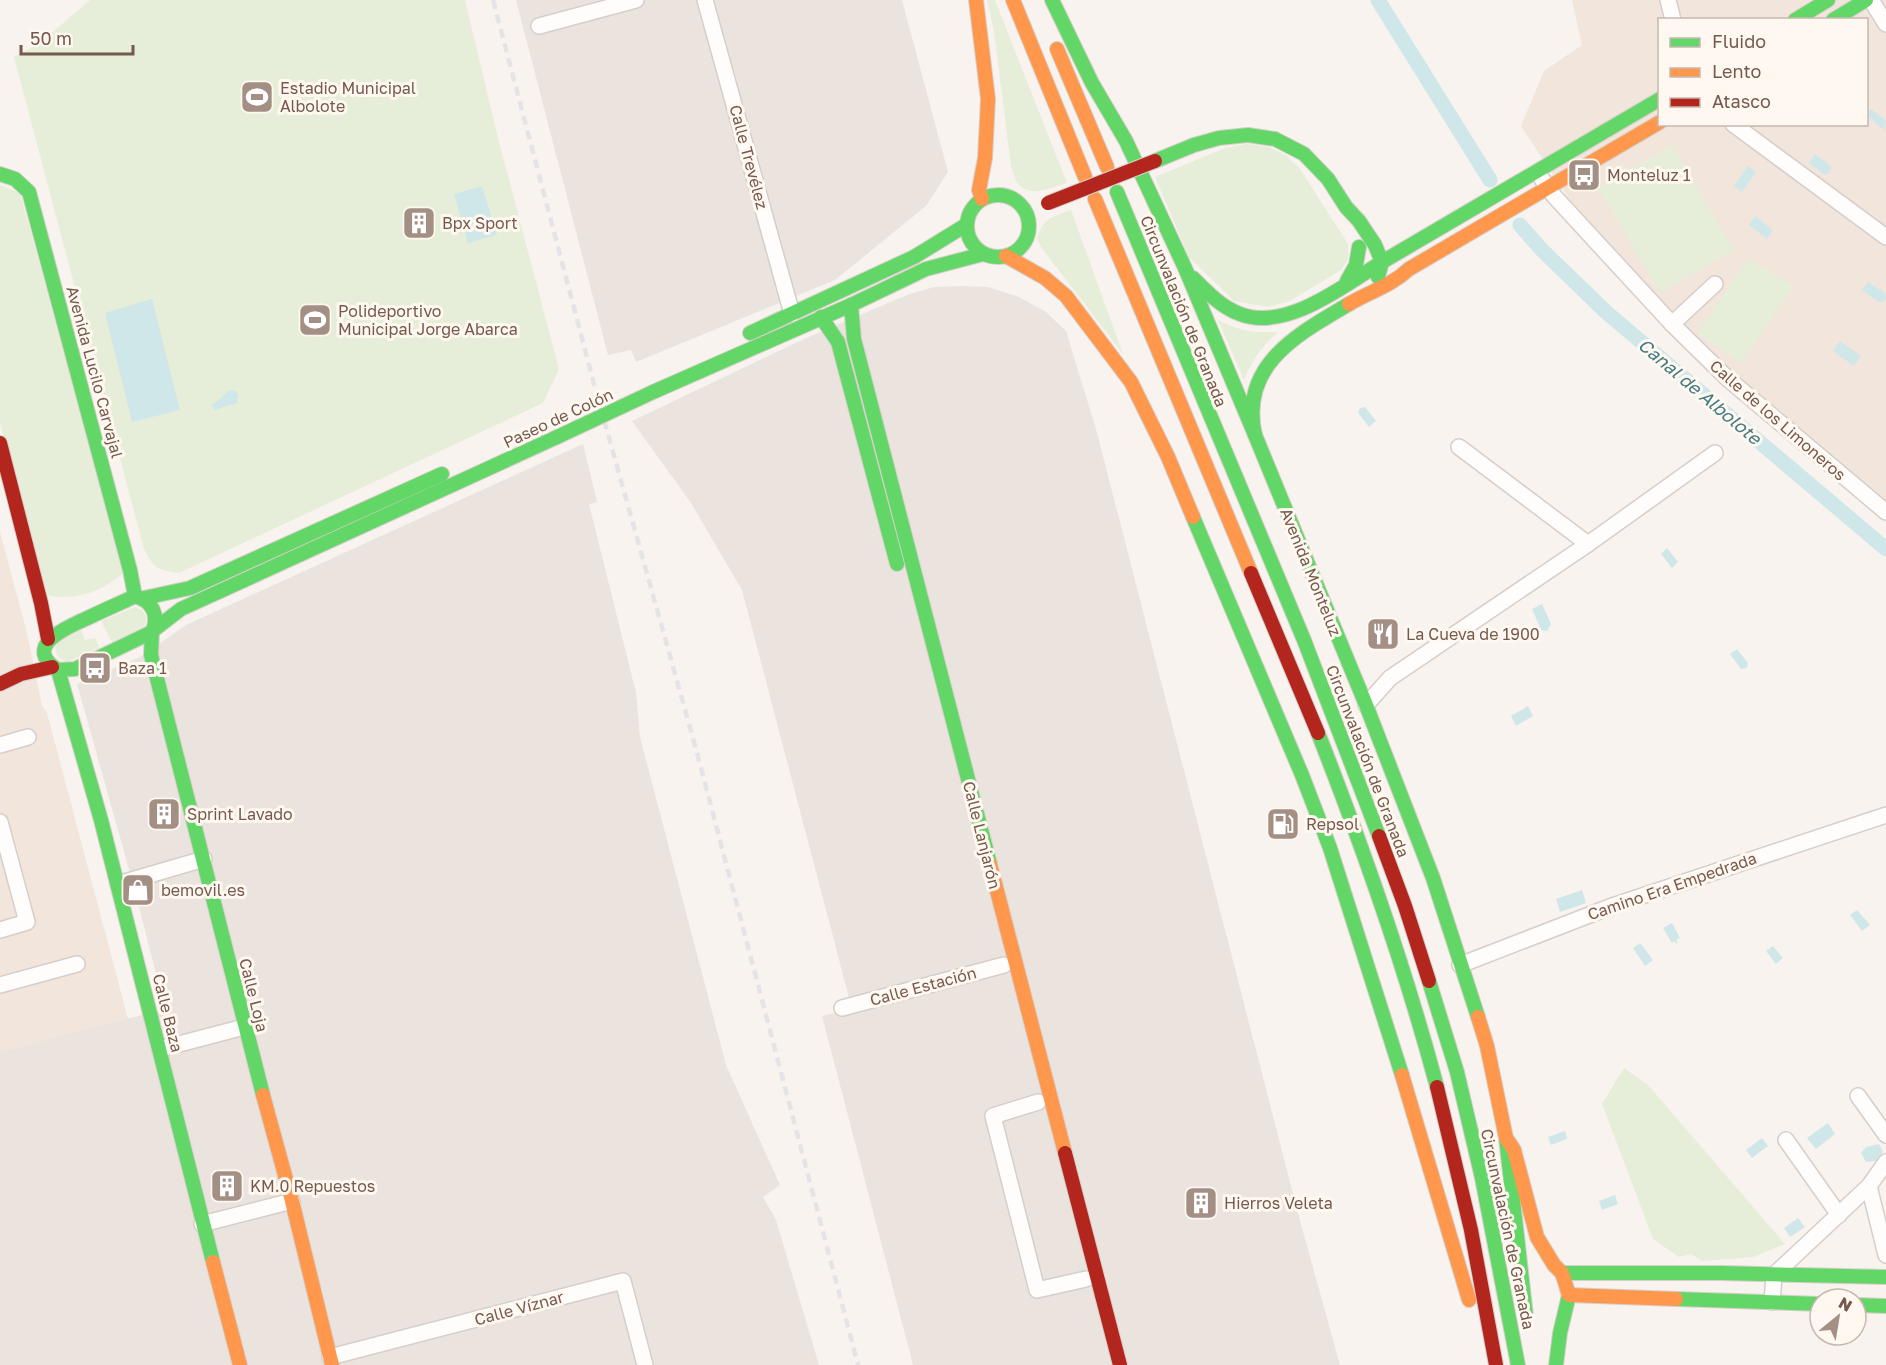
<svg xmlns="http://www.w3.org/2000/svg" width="1886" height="1365" viewBox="0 0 1886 1365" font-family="'Golos Text',sans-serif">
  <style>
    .residential { fill: #f1e5dc; fill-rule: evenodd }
    .industrial { fill: #ebe3de }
    .green { fill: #e6eed9 }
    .water { fill: #cfe7e8 }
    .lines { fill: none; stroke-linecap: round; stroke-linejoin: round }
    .canal { stroke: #cfe7e8; stroke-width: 15 }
    .street-casing { stroke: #d6ceca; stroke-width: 18 }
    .fast-casing { stroke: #d7cfca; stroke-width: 16 }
    .slow-casing { stroke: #d7cfca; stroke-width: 16 }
    .jam-casing { stroke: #d7cfca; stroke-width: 16 }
    .street { stroke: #fefdfc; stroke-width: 15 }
    .fast { stroke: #63d668; stroke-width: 14 }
    .slow { stroke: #ff974d; stroke-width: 14 }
    .jam { stroke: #b3261e; stroke-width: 14 }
    .rail { stroke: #e5e3e6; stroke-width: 4.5; stroke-dasharray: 9 6; stroke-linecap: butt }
    .fast-bridge-casing { stroke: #d7cfca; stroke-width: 16; stroke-linecap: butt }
    .jam-bridge-casing { stroke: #d7cfca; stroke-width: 16; stroke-linecap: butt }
    .fast-bridge { stroke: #63d668; stroke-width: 14 }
    .jam-bridge { stroke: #b3261e; stroke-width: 14 }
    .labels { text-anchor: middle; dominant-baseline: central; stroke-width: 6; stroke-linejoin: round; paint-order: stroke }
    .poi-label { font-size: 16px; fill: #76594d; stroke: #fef8f0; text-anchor: start }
    .street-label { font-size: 16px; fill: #76594d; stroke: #fef8f0 }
    .water-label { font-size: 18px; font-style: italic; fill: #447b82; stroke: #fef8f0 }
  </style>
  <rect width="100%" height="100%" fill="#f8f3ee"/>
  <g class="residential">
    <path d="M1572 0H1886V504L1700 352 1584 222 1521 126 1544 71 1582 45ZM1660 20H1866V124H1660Z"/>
    <polygon points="0,532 26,629 42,706 47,713 128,1019 0,1052"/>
  </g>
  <g class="industrial">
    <polygon points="516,0 902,0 948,172 926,206 835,280 636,362 631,350 608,355"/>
    <polygon points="960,286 988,287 1019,297 1046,312 1066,331 1096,429 1299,1217 1340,1365 913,1365 822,1016 852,1009 742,590 691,503 632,421 804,339 907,295 934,287"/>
    <polygon points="583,444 597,502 589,504 636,693 640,737 726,1065 780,1185 763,1197 776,1220 819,1365 0,1365 0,1052 165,1009 134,887 77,684 140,657 186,625"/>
  </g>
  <g class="green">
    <path d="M90 0H465L498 138 559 369 543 403 179 573C158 570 154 569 144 549L14 57 40 43Z"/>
    <path d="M987 0H995L1067 183C1053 187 1032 198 1019 185 1015 181 1014 173 1011 167L994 32Z"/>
    <polygon points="1247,144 1268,147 1286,155 1300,169 1348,244 1348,259 1341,270 1290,301 1268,307 1234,301 1189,257 1155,177 1225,148"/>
    <polygon points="1672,145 1734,250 1660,293 1598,188"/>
    <path d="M0 185 20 193 124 572C101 593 75 601 44 595L0 423Z"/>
    <path d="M1071 210 1123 354 1041 247 1037 238C1044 217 1052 217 1071 210Z"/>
    <polygon points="1749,258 1793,287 1741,363 1697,333"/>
    <path d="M1218 320C1240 331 1253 333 1278 332 1262 347 1252 360 1244 380Z"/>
    <polygon points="135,607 142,610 147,618 144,627 112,642 101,621"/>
    <polygon points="81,630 85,640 95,638 99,648 67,662 59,658 55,650 58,642"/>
    <polygon points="1624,1068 1648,1085 1785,1244 1753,1257 1702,1261 1691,1254 1679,1257 1653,1239 1602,1104"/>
  </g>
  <g class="water">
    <polygon points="1871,109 1886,121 1884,130 1867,116 1868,111"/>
    <polygon points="1815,154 1831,166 1829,173 1825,175 1809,163"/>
    <polygon points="1748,166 1756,172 1742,192 1734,186"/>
    <polygon points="482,186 497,235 468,243 454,194"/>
    <polygon points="1755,216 1773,230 1767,239 1749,225"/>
    <polygon points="1868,282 1885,293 1886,299 1883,302 1878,302 1862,290"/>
    <polygon points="152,299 180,410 132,422 105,313"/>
    <polygon points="1840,341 1861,356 1854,366 1833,351"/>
    <polygon points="229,390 235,391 238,395 237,403 214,410 212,405 220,399"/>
    <polygon points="1365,407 1376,421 1369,427 1358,413 1360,408"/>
    <polygon points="1667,548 1678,562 1672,568 1661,554"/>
    <polygon points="1542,604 1551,624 1547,631 1541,630 1532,609"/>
    <polygon points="1737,649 1748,663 1747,668 1741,669 1730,654"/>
    <polygon points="1528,706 1533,716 1516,726 1511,716"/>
    <polygon points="1582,890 1586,903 1560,912 1556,899"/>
    <polygon points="1857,910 1870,925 1862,931 1850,915"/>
    <polygon points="1672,923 1680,938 1677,939 1677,944 1674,941 1672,943 1663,928"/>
    <polygon points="1640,943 1653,960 1645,966 1633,948"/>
    <polygon points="1773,946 1783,958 1776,964 1766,951"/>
    <polygon points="1828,1123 1835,1134 1816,1149 1807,1138"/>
    <polygon points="1565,1131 1567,1139 1551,1145 1548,1137"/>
    <polygon points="1762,1138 1768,1146 1752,1158 1746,1150"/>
    <polygon points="1879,1144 1883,1152 1876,1161 1866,1162 1861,1153 1866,1147"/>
    <polygon points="1615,1195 1618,1204 1602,1210 1599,1201"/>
    <polygon points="1798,1218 1805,1227 1790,1237 1784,1228"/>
  </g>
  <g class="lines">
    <g class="canal">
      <polyline points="1378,0 1490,180"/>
      <polyline points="1520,225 1542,250 1606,312 1886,549"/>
    </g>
    <defs>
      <g id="street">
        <polyline points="705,0 792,314"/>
        <polyline points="1668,0 1673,20"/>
        <polyline points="1871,0 1886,24"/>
        <polyline points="539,26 636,0"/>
        <polyline points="1733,124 1886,237"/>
        <polyline points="1542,179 1554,196 1672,324 1727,378 1886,512"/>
        <polyline points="1672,324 1715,284"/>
        <polyline points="1459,447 1588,544"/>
        <polyline points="1366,705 1390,678 1588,544 1715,453"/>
        <polyline points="0,745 28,737"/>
        <polyline points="0,822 27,922 0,930"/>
        <polyline points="118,884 204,859"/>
        <polyline points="1460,965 1615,905 1886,815"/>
        <polyline points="0,985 77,964"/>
        <polyline points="842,1008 1004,965"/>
        <polyline points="160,1049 244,1027"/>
        <polyline points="1858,1096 1886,1135"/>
        <polyline points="1038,1102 993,1116 1037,1290 1086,1279"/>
        <polyline points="1786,1140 1839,1215"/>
        <polyline points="1869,1186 1886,1255"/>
        <polyline points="202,1224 292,1201"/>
        <polyline points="1772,1302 1774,1275 1869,1186 1886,1162"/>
        <polyline points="330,1357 623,1281 645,1365"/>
      </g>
      <g id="fast">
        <polyline points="1052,0 1092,83 1126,141 1185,268 1255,435"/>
        <polyline points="1795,20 1828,0"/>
        <polyline points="1833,20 1866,0"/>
        <polyline points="1155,161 1194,145 1219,138 1248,135 1275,139 1304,154 1328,179 1346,207 1359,221 1375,245 1382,262 1378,277"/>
        <polyline points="0,174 15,179 29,192 130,570 135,596"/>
        <polyline points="1117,192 1304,640 1379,836"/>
        <circle cx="998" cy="226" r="31"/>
        <polyline points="1382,262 1660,99"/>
        <path d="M1193 278C1207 292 1221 307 1240 314 1286 332 1345 285 1382 262"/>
        <polyline points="1347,281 1356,265 1359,247"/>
        <path d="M1349 304C1298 334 1239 365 1255 435L1366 705 1433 878 1478 1017"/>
        <polyline points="851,305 854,339 990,864"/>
        <polyline points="821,317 838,342 897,564"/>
        <polyline points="750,333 914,257 966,225"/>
        <polyline points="653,392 851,305 926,269 983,254"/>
        <polyline points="1193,517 1302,775 1330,848 1402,1075"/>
        <path d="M135 596C152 601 160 615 152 632L75 669 58 670C19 645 72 625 92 616 106 609 121 603 135 596Z"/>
        <polyline points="144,598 190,588 442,474"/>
        <polyline points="155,629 181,609 557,437"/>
        <polyline points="152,632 151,655 263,1095"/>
        <polyline points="58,670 101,820 213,1262"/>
        <path d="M1318 733C1364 850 1405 967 1437 1087"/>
        <polyline points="1429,981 1457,1072 1482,1178 1518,1365"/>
        <polyline points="1506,1138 1526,1316"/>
        <polyline points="1562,1273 1721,1273 1886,1277"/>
        <polyline points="1676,1299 1820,1304"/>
        <polyline points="1856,1305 1886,1306"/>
        <polyline points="1556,1365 1560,1333 1569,1295"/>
      </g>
      <g id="slow">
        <polyline points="976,0 988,99 985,158 979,190 982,199"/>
        <polyline points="1013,0 1085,177"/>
        <polyline points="1057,49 1107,167"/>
        <polyline points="1095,199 1251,573"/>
        <polyline points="1006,256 1045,278 1066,296 1131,382 1168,457 1193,517"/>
        <path d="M1349 304C1369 292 1391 286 1409 269L1660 122"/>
        <polyline points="990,864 1065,1153"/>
        <polyline points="1478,1017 1487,1046 1506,1138 1514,1150 1537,1237 1554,1265 1562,1273 1569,1295 1676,1299"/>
        <polyline points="1402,1075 1469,1300"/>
        <polyline points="263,1095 292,1201 332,1365"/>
        <polyline points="213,1262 240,1365"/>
      </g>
      <g id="jam">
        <polyline points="0,443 41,603 48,639"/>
        <polyline points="1251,573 1318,733"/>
        <polyline points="0,684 21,674 52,667"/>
        <polyline points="1379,836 1405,906 1429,981"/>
        <polyline points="1437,1087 1471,1230 1496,1365"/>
        <polyline points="1065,1153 1120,1365"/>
      </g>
    </defs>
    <use href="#street" class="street-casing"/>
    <use href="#fast" class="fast-casing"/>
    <use href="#slow" class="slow-casing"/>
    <use href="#jam" class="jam-casing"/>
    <use href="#street" class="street"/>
    <use href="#fast" class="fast"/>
    <use href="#slow" class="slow"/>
    <use href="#jam" class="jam"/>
    <polyline class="rail" points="493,0 594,384 696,749 858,1365"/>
    <defs>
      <polyline id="fast-bridge" points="557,437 653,392"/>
      <polyline id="jam-bridge" points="1048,203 1155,161"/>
    </defs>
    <use href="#fast-bridge" class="fast-bridge-casing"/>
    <use href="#jam-bridge" class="jam-bridge-casing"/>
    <use href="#fast-bridge" class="fast-bridge"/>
    <use href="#jam-bridge" class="jam-bridge"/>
  </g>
  <defs>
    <symbol id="stadium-square" viewBox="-11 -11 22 22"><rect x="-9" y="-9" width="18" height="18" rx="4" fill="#a48f85" stroke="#fef8f0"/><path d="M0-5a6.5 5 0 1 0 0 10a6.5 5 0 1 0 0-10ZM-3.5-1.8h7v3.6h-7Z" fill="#fff"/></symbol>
    <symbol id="bus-square" viewBox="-11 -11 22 22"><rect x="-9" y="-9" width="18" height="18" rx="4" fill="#a48f85" stroke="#fef8f0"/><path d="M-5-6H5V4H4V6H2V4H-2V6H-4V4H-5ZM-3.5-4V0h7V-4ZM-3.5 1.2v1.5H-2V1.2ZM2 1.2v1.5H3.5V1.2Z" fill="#fff"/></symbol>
    <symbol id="building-square" viewBox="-11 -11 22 22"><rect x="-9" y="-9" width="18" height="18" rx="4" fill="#a48f85" stroke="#fef8f0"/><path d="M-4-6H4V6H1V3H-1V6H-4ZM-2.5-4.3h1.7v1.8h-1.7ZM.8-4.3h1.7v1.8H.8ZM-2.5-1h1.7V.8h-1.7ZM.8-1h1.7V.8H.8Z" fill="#fff"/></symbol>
    <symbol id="restaurant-square" viewBox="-11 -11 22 22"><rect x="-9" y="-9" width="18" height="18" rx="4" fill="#a48f85" stroke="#fef8f0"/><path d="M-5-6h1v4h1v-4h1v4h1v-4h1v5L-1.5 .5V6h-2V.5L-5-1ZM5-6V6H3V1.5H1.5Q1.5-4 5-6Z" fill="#fff"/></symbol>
    <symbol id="fuel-square" viewBox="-11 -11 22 22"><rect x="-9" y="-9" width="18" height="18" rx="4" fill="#a48f85" stroke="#fef8f0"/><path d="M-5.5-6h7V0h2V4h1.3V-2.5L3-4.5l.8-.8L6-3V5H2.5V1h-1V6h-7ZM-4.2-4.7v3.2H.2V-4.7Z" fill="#fff"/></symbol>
    <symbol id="shop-square" viewBox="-11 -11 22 22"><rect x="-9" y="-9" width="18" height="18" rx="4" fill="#a48f85" stroke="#fef8f0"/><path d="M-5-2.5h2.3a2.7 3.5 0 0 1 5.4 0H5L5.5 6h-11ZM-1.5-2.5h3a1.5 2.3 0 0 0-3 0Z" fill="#fff"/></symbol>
  </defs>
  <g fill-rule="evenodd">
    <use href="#stadium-square" x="238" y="78" width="38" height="38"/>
    <use href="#bus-square" x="1565" y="156" width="38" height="38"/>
    <use href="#building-square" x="400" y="204" width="38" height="38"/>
    <use href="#stadium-square" x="296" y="301" width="38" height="38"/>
    <use href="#restaurant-square" x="1364" y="615" width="38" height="38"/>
    <use href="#bus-square" x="76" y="649" width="38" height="38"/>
    <use href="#building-square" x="145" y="795" width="38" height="38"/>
    <use href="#fuel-square" x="1264" y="805" width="38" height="38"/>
    <use href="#shop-square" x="119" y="871" width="38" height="38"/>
    <use href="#building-square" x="208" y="1167" width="38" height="38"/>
    <use href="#building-square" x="1182" y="1184" width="38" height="38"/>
  </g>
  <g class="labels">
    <g class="poi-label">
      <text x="280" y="88">Estadio Municipal<tspan x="280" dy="18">Albolote</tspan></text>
      <text x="1607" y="175">Monteluz 1</text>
      <text x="442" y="223">Bpx Sport</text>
      <text x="338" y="311">Polideportivo<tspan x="338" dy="18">Municipal Jorge Abarca</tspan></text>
      <text x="1406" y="634">La Cueva de 1900</text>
      <text x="118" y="668">Baza 1</text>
      <text x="187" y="814">Sprint Lavado</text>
      <text x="1306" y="824">Repsol</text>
      <text x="161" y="890">bemovil.es</text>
      <text x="250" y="1186">KM.0 Repuestos</text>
      <text x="1224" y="1203">Hierros Veleta</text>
    </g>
    <g class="street-label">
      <text transform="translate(749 157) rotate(75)">Calle Trevélez</text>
      <text transform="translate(1184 311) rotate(68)">Circunvalación de Granada</text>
      <text transform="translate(95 372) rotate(75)">Avenida Lucilo Carvajal</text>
      <text transform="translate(558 418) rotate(-25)">Paseo de Colón</text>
      <text transform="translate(1778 420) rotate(41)">Calle de los Limoneros</text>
      <text transform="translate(1311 572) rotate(68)">Avenida Monteluz</text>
      <text transform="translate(1368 761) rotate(69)">Circunvalación de Granada</text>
      <text transform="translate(982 835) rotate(76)">Calle Lanjarón</text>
      <text transform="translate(1672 886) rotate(-19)">Camino Era Empedrada</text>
      <text transform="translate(923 986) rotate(-15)">Calle Estación</text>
      <text transform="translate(254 995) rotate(76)">Calle Loja</text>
      <text transform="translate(168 1013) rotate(76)">Calle Baza</text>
      <text transform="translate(1508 1229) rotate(78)">Circunvalación de Granada</text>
      <text transform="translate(519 1308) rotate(-15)">Calle Víznar</text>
    </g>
    <g class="water-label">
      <text transform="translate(1700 391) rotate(40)">Canal de Albolote</text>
    </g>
  </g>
  <rect x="1658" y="18" width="210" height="108" fill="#fef8f0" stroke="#c8b8af" stroke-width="1.5"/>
  <rect x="1670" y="38" width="30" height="9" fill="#63d668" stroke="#c8b8af" stroke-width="1.5"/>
  <text x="1712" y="48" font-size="18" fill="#76594d">Fluido</text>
  <rect x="1670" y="68" width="30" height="9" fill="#ff974d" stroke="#c8b8af" stroke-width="1.5"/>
  <text x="1712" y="78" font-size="18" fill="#76594d">Lento</text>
  <rect x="1670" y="98" width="30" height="9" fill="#b3261e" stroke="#c8b8af" stroke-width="1.5"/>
  <text x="1712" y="108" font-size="18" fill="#76594d">Atasco</text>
  <g transform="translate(1838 1317) rotate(30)"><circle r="28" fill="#fef8f0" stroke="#c8b8af" stroke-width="1.5"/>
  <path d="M0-4.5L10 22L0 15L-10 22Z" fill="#a48f85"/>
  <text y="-9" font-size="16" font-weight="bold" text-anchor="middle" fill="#76594d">N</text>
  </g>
  <path d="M21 45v9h112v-9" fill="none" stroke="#76594d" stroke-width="3"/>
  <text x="30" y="45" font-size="18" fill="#76594d" stroke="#fef8f0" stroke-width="4.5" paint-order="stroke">50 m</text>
</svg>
